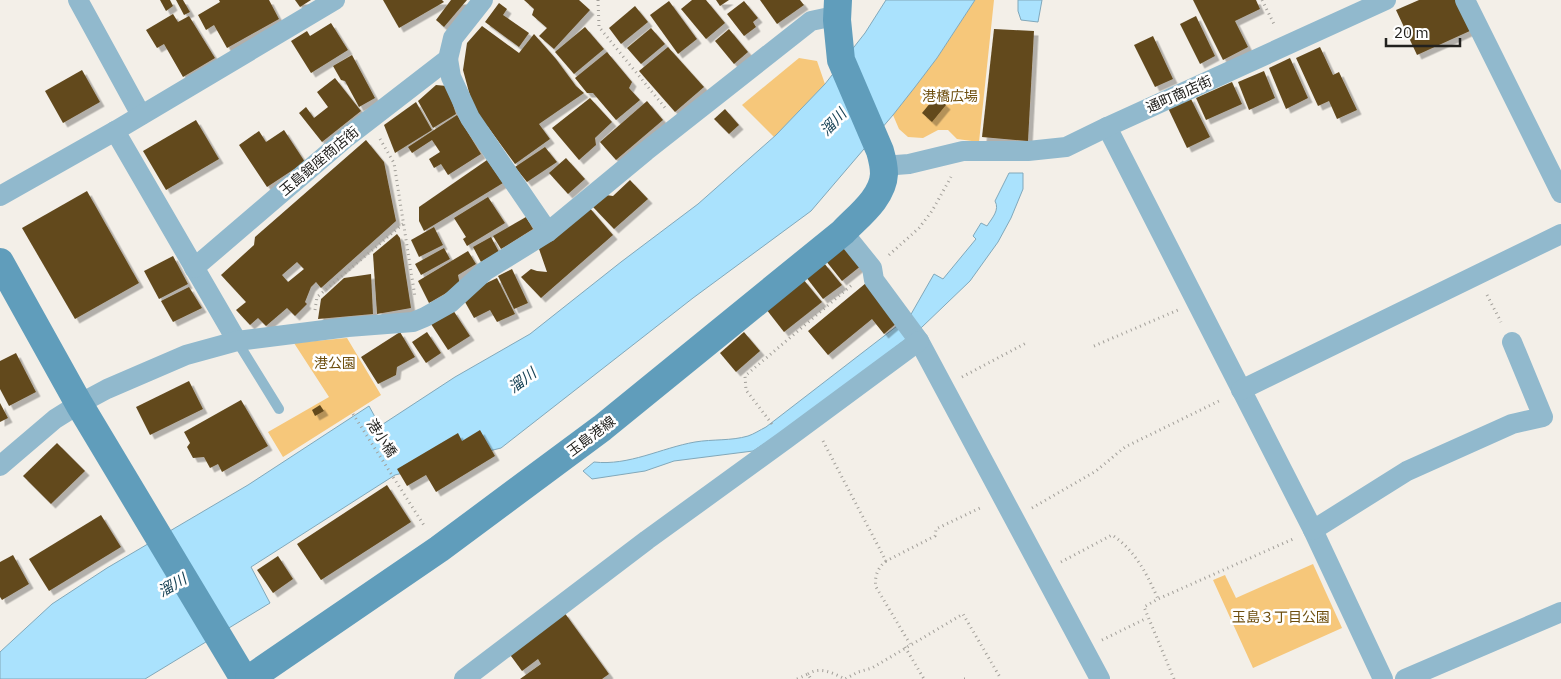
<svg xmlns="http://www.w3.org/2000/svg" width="1561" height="679" viewBox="0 0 1561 679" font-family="'IBM Plex Sans','Noto Sans JP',sans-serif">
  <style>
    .green { fill: #f6c77a }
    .water { fill: #aae2fd; stroke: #81a8ba }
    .building { fill: #62491e; fill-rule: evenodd; filter: url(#shadow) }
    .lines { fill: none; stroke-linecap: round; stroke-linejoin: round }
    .path { stroke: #a29f99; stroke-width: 3; stroke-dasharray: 1 4; stroke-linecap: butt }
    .lane { stroke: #91b9cd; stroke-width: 10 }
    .street { stroke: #91b9cd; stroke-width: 20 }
    .secondary { stroke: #609dbb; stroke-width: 28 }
    .labels { text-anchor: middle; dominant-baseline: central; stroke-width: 5; stroke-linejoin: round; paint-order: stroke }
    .street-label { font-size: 14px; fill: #22211e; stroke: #fff }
    .park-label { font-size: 14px; fill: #6d4e0e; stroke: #fff }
    .water-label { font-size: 15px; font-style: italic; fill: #184356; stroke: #fff }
  </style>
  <defs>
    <filter id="shadow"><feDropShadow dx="4.5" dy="4.5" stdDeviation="0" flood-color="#0004"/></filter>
  </defs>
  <rect width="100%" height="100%" fill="#f3efe8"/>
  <g class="green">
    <polygon points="975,0 994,0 979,142 957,139 948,130 938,130 923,138 908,137 899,129 893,115 937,58"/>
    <polygon points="799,58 817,61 826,87 774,137 742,105"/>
    <polygon points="347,338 381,395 283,457 268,432 329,397 294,343"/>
    <polygon points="1313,564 1342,628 1253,668 1213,580 1225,575 1236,598"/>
  </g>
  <g class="water">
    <polygon points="886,0 975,0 937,58 915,87 893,115 811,211 693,298 501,448 395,475 251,567 270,603 145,679 0,679 0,652 52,604 107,568 248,485 369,406 380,426 455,377 530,334 621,262 698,204 776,135 825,84 865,33"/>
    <polygon points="1018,0 1042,0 1038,22 1021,20 1018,11"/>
    <path d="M1009 173H1023V189L1011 218 998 242 970 281 922 327 789 428 753 451 674 461 645 471 592 479 583 471 594 462C629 466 661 448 695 442 713 439 731 441 748 436 754 434 760 430 766 427L910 316 934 274 943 279 976 239 973 236 981 223 987 226C992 218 1000 210 995 201Z"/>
  </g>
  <g class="building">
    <polygon points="160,0 170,0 173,6 166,11"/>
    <polygon points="176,0 183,0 190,12 184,15"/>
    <polygon points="219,0 269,0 279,19 227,48 214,25 206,30 198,15 220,2"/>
    <polygon points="295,0 311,0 300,7"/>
    <polygon points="383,0 442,0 444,2 399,28"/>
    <polygon points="451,0 467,0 444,27 436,20"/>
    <polygon points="524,0 579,0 590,10 554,49 539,36 547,28 532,15 534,9"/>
    <polygon points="692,0 706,0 725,23 706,39 681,9"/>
    <polygon points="716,0 729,0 720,6"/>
    <polygon points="760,0 800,0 804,5 777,24"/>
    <polygon points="1193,0 1256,0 1260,9 1235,21 1248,47 1223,60"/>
    <polygon points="1419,0 1459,0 1472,30 1417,55 1396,10"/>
    <polygon points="669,1 697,39 678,54 650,15"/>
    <polygon points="744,1 758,18 753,22 756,27 744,36 727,14"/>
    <polygon points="499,3 507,9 503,15 529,33 519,47 485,22"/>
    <polygon points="635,6 648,22 621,44 609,28"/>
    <polygon points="173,14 178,22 189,16 215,58 183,77 164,44 157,48 146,30"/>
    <polygon points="1196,16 1215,56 1200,64 1180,24"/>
    <polygon points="331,23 348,50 311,73 291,41 307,31 310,36"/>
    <polygon points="482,26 519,53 534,34 556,59 576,86 584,93 539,124 550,139 515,164 488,127 475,114 463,70 467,43"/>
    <polygon points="585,27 604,49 574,74 555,52"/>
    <polygon points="651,28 665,44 641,64 627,48"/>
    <polygon points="729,29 748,52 734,64 715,41"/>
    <polygon points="994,29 1034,31 1028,141 982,137"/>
    <polygon points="1153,36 1173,79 1155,87 1134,45"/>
    <polygon points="668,47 704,87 675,112 639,71"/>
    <polygon points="1320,47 1333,75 1339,72 1357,110 1337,119 1329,101 1318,106 1296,58"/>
    <polygon points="607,52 632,82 629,88 640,100 616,120 593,93 587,93 575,78"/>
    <polygon points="352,55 375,98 359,107 345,81 341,80 333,66"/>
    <polygon points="1290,58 1308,98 1286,109 1269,68"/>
    <polygon points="82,70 100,102 63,123 45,91"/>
    <polygon points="1264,71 1275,98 1249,110 1238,82"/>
    <polygon points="335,78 361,111 322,142 299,113 306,107 314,118 328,107 317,92"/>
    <polygon points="1232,82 1242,104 1206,120 1196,98"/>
    <polygon points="436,85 447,86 456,114 433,128 418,101"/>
    <polygon points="936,96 946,105 932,122 922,113"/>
    <polygon points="1190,97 1210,137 1187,148 1168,108"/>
    <polygon points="590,98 612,122 595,138 596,145 579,160 552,128"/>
    <polygon points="647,101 663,120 616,160 600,142"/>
    <polygon points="416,102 432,130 395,153 384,125"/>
    <polygon points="725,109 739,125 729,134 714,119"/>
    <polygon points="457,115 481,154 448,175 441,164 434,168 429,159 440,152 432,140 412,153 408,147"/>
    <polygon points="196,120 219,159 166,190 143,151"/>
    <polygon points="284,130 305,162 267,187 239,145 259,131 266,142"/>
    <path d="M366 140 384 162 396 221 321 288 316 282 311 287 305 302 307 304 295 316 287 308 266 326 258 318 250 325 236 310 246 302 221 275 254 245 255 237ZM297 262 304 269 288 282 282 275Z"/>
    <polygon points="545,147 557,162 527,182 515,167"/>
    <polygon points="566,158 585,179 568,194 549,173"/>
    <polygon points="487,160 503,183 424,231 419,221 419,207"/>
    <polygon points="630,180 648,199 614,229 593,207 606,195 613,196"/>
    <polygon points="87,191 139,283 75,319 22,228"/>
    <polygon points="488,197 505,223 467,246 463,239 466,237 454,218"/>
    <polygon points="588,206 613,235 541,298 521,277 531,269 537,271 547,272 539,249"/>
    <polygon points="526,217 533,229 501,249 493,236"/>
    <polygon points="434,227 443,245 419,257 411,240"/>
    <polygon points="397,234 400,238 411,308 377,314 373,254"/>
    <polygon points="491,237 499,252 481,262 473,247"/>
    <polygon points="847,245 862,265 842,281 826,261"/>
    <polygon points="444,248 450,259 421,275 415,264"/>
    <polygon points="468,251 476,264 458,275 460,285 429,303 418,281"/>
    <polygon points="173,256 188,284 159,299 144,271"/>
    <polygon points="824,263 842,285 823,299 806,277"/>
    <polygon points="512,269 528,303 514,309 498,276"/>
    <polygon points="371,274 373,314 318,319 321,299 344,278"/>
    <polygon points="497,278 515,314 497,322 490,310 474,318 465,302 476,288"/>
    <polygon points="803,279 822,302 784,332 766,309"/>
    <polygon points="866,283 898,322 884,334 872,319 828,355 808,331"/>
    <polygon points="189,287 202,308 173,322 161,301"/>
    <polygon points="453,310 470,336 448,350 431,324"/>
    <polygon points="400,332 415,357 397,367 396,375 378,384 361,357"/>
    <polygon points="427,332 441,353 426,363 412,342"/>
    <polygon points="744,332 760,351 736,372 720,353"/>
    <polygon points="16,353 36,392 9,406 0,389 0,361"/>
    <polygon points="189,381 203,409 150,435 136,407"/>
    <polygon points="241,400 268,446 222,472 218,464 210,468 204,457 193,458 187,447 190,443 184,432"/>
    <polygon points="0,403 8,418 0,422"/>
    <polygon points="320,405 324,411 315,416 312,410"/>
    <polygon points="480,430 495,456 436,492 426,475 407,486 397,469 458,433 462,441"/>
    <polygon points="57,443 85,471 51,504 23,476"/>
    <polygon points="387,485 411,522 321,580 297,544"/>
    <polygon points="101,515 121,547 49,591 29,559"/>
    <polygon points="13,555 29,584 2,600 0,597 0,562"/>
    <polygon points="278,556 293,579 273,593 257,570"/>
    <polygon points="564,612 609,674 602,679 520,679 541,664 538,659 522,671 508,652"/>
  </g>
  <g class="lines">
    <g class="path">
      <polyline points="598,0 599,27 666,109"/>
      <polyline points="1262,0 1275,26"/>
      <polyline points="380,139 394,163 415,297"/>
      <polyline points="889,255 919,228 932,211 951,177"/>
      <polyline points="1487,295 1501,322"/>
      <polyline points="315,310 317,297 403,224"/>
      <polyline points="1094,346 1178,310"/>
      <polyline points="962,377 1028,342"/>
      <polyline points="353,414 425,527"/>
      <polyline points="772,424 746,390 745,376 853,284"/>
      <polyline points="823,441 886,561 935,536 936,529 982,507"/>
      <polyline points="1032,508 1096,471 1125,447 1221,400"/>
      <path d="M886 561C878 567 874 577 876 587L910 644"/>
      <path d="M1061 562 1112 535C1135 550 1147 574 1158 599"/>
      <polyline points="1102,640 1147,618"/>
      <polyline points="905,647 924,679"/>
      <path d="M808 674C820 666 833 673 845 679L858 672 872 668 963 614 1001 679"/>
      <polyline points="797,679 808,674 811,679"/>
      <polyline points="964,679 965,679"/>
      <polyline points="1174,679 1144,607 1158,599 1293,539"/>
    </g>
    <polyline class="lane" points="237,341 279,409"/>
    <g class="street">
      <polyline points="78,0 141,115"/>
      <polyline points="1465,0 1561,193"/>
      <polyline points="448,59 451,77 470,118 548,232"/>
      <polyline points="1107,127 1313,530 1383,679"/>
      <polyline points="115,131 237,341"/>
      <polyline points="883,166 909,164 963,151 1028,151 1066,147 1107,127 1386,0"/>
      <polyline points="0,196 115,131 335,0"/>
      <polyline points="843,232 872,268 874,280 919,341 1100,679"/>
      <polyline points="194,268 347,137 448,59 453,38 483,0"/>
      <polyline points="1241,390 1561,234"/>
      <polyline points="0,466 55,419 79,404 107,389 186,355 237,341 348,327 413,322 425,317 450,303 485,271 548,232 646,151 811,21 825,18 837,20"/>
      <polyline points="1313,530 1407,471 1512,424 1543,417 1512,342"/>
      <polyline points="464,679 647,540 785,440 919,341"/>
      <polyline points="1405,679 1561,612"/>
    </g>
    <g class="secondary">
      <polyline points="0,262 79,404 244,679"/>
      <path d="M249 679 439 549 602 428 843 232C857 217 883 198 884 174 884 167 882 158 880 151L841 60 837 20 838 0"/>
    </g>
  </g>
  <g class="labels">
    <g class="street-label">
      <text transform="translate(1179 94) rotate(-24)">通町商店街</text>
      <text transform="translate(319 161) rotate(-40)">玉島銀座商店街</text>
      <text transform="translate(591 436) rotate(-37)">玉島港線</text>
      <text transform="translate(382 438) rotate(57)">港小橋</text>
    </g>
    <g class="park-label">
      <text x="950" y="96">港橋広場</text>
      <text x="335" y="363">港公園</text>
      <text x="1281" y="617">玉島３丁目公園</text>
    </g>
    <g class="water-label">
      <text transform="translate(833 122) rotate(-47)">溜川</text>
      <text transform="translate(522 380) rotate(-37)">溜川</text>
      <text transform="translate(172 585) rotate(-30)">溜川</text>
    </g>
  </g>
  <path d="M1386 38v8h74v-8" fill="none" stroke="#22211e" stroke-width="2.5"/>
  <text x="1394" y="38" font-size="15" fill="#22211e" stroke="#ffffff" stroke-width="4" paint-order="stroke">20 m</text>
</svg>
